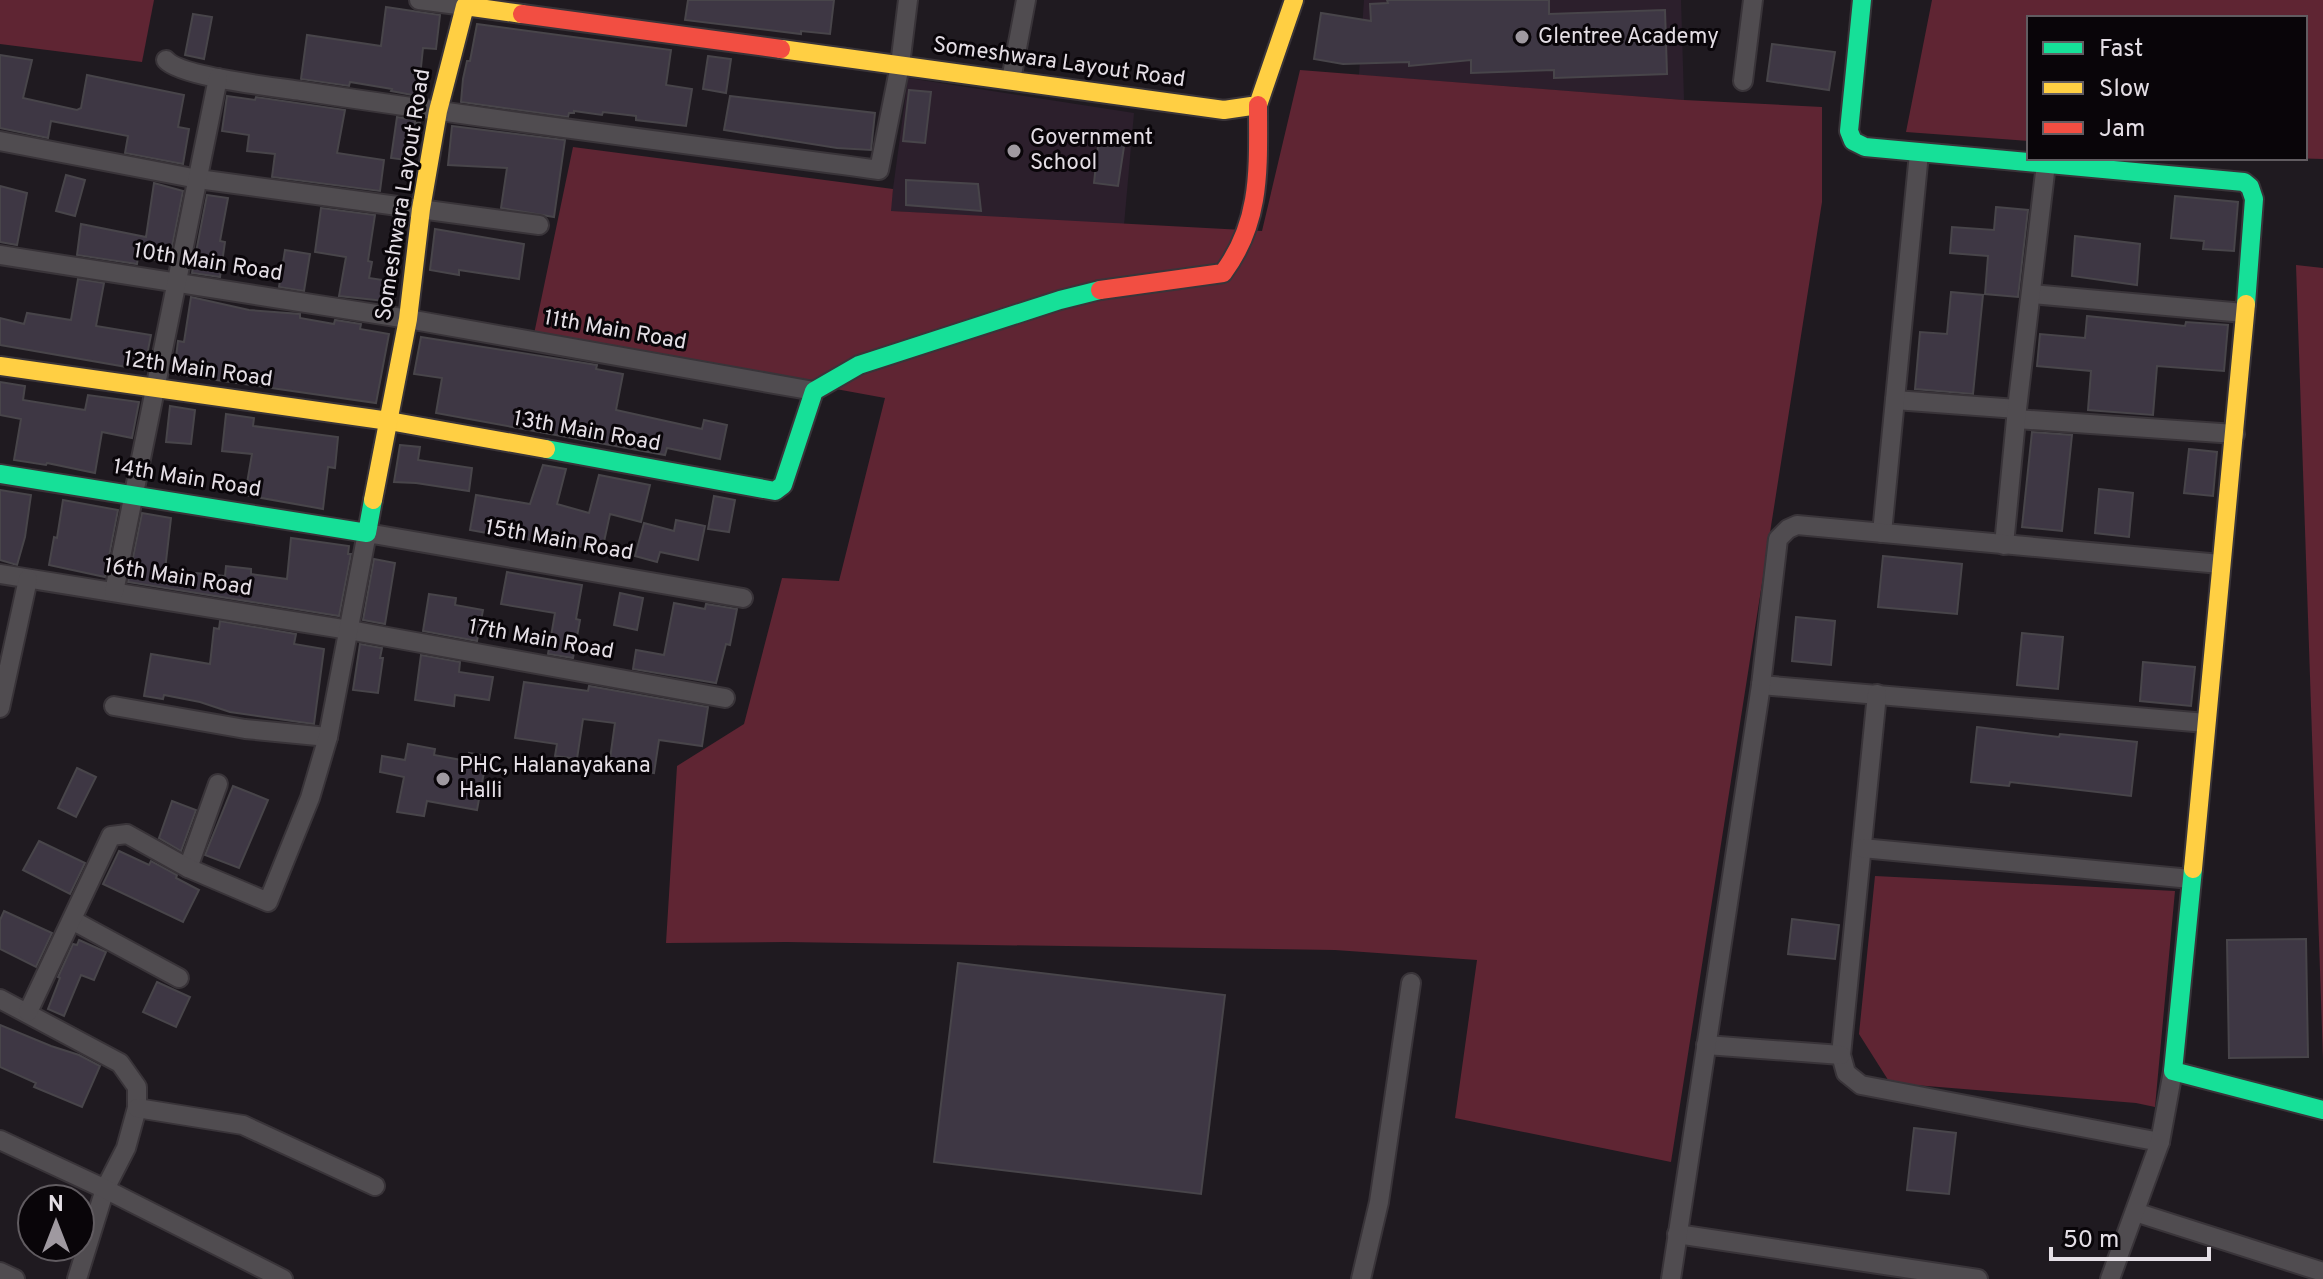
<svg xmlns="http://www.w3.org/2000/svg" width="2323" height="1279" viewBox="0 0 2323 1279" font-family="Overpass,sans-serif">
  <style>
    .built { fill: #2c1f2c }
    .green { fill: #5f2533 }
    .building { fill: #3e3744; stroke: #48454a; stroke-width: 2 }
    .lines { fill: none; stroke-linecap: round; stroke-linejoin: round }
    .street-casing { stroke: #393439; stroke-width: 22 }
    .fast-casing { stroke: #393439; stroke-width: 22 }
    .slow-casing { stroke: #393439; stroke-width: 22 }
    .jam-casing { stroke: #393439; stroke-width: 22 }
    .street { stroke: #504c50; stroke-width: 18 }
    .fast { stroke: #16e098; stroke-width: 18 }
    .slow { stroke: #ffcf43; stroke-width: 18 }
    .jam { stroke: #f24e42; stroke-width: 18 }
    .poi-dot { fill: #9f99a0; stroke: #090509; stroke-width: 3 }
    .labels { text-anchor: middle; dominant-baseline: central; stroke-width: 6; stroke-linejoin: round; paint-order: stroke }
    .poi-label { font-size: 22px; fill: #e4dee5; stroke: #090509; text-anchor: start }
    .street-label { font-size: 22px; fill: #e4dee5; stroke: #090509 }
  </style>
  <rect width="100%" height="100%" fill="#1f1a20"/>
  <g class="built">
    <polygon points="1364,0 1681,0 1684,100 1359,75"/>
    <polygon points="908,78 1134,113 1124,225 890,211"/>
  </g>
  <g class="green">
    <polygon points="0,0 154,0 142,62 0,44"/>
    <polygon points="1932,0 2323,0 2323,159 2283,158 2305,158 2305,18 2029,18 2029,141 1906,132"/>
    <polygon points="1300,70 1684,100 1822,107 1822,202 1671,1162 1455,1118 1477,960 1335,950 786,942 666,943 677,766 744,724 782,578 839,581 885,398 534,334 573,147 893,189 891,211 1262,231"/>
    <polygon points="2296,265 2323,268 2323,1059"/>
    <polygon points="1875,876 2175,891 2155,1107 2136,1103 1890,1083 1859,1034"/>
  </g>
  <g class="building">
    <polygon points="688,0 834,0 830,34 801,31 801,34 685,20"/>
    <polygon points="1387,0 1549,0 1549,14 1665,10 1667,74 1554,78 1554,70 1471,73 1471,60 1409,66 1409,62 1343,64 1314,59 1321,13 1371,21 1370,4 1388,3"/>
    <polygon points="386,7 440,15 436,49 423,48 418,96 391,91 392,89 350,82 349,86 301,79 307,35 381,46"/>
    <polygon points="193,14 212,17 204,59 185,55"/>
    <polygon points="477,24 671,50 666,85 692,89 686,126 636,120 636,116 603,112 602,115 574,111 574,113 569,113 568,117 461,102 463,79 467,61 470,61"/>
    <polygon points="1772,44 1835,52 1829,90 1767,81"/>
    <polygon points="0,55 32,60 23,98 77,110 81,108 87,75 184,95 178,127 189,129 183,164 125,153 128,136 51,121 48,138 0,128"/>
    <polygon points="708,56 731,59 726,93 703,89"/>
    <polygon points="909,90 931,92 925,143 903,141"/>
    <polygon points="227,96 255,100 256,97 345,110 337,153 384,160 380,191 272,177 275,154 247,151 249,135 222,131"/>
    <polygon points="730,96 875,113 871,150 837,148 724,130"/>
    <polygon points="397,117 415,120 415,123 420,123 413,161 391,158"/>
    <polygon points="452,126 565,140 554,217 501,208 507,168 448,165"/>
    <polygon points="1125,140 1118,186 1094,183 1098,146 1108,146"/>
    <polygon points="66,175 85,180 75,216 56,211"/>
    <polygon points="906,180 978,184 981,211 906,205"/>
    <polygon points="154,183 183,191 169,262 138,257 137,264 77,255 81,224 146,237"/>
    <polygon points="0,186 27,193 17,245 0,242"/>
    <polygon points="207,195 228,198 220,241 225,242 220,277 192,273"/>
    <polygon points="2175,196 2238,202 2234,251 2203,249 2204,241 2171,238"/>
    <polygon points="1996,207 2028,210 2018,297 1985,294 1988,256 1950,253 1952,227 1994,230"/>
    <polygon points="321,208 375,215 368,261 372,262 369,278 396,282 394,302 339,296 346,257 315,252"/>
    <polygon points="435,229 524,244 519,279 459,270 459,275 430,270"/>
    <polygon points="2075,236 2140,244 2137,285 2072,276"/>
    <polygon points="285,250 310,254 304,291 279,287"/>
    <polygon points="78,279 104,283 96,326 151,335 144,370 0,345 0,318 24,324 27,313 71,320"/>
    <polygon points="1951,292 1983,295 1973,394 1915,389 1920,332 1947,334"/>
    <polygon points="191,297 249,310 300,314 300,318 334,324 335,320 361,324 360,329 389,334 376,403 174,374 178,341 184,342"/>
    <polygon points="2087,316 2185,326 2186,322 2228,325 2224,371 2157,366 2153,415 2088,410 2091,371 2037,366 2040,334 2085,338"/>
    <polygon points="421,337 597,365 596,369 623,374 616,410 702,429 704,420 727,425 720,459 667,448 665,455 436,413 442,378 414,374"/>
    <polygon points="0,382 25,386 23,400 85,410 88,395 139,402 132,438 102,432 95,473 47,463 46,465 14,460 21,419 0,415"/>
    <polygon points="170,406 195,410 191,444 166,442"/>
    <polygon points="226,414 254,418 253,426 338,437 335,468 328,467 323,509 245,495 252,454 222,451"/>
    <polygon points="2032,432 2072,435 2062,531 2022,527"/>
    <polygon points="400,445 420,447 418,460 472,468 469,491 416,483 394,482"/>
    <polygon points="2189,449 2217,452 2213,496 2184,493"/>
    <polygon points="543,465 566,469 557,504 589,513 599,475 650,485 641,522 610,514 602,551 547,540 546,545 499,530 498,535 470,530 476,495 530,504"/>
    <polygon points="2099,489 2133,493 2129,537 2095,533"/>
    <polygon points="0,490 31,495 25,537 17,565 0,560"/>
    <polygon points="714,496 735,500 729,532 708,529"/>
    <polygon points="63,500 118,510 105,577 49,565 54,537 57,538"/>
    <polygon points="142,513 171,518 165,570 225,576 226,566 251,569 251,574 287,579 291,538 349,546 348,554 351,554 339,616 128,582"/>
    <polygon points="676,520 705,526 698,560 660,552 657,562 635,556 644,523 674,531"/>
    <polygon points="1883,556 1962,564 1957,614 1878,607"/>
    <polygon points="374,559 395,563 385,624 363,620"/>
    <polygon points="507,572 582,585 576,619 580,620 573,658 548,654 555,613 501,604"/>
    <polygon points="620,593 643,598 637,630 614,625"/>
    <polygon points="429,594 456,598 455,605 483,610 477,641 423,631"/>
    <polygon points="674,603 705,609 706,604 737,609 730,645 726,644 716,683 633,669 636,650 664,655"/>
    <polygon points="1796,617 1835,621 1831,665 1792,661"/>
    <polygon points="220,621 296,634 294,644 324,649 314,724 230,712 200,702 164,695 163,699 144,696 151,654 210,664 214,628 219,629"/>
    <polygon points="2022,633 2063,637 2058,689 2017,685"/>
    <polygon points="360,644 382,648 380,658 383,658 378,693 353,690"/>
    <polygon points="421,655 460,662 459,672 493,677 489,700 455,695 454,706 415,700"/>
    <polygon points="2143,662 2195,667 2191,706 2140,701"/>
    <polygon points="524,682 588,691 589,686 708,707 702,746 659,740 654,773 609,766 615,723 583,719 577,759 555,756 557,744 515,738"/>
    <polygon points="1977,727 2059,737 2060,734 2137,742 2131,796 2010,782 2009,786 1971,782"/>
    <polygon points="408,744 435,749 434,755 467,761 469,753 487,756 477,810 427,801 424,816 397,812 404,777 380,772 382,756 405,760"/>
    <polygon points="77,768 96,777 76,817 58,808"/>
    <polygon points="233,786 268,800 239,868 205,855"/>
    <polygon points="172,801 196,810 181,851 159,838"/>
    <polygon points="39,841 85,863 70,894 23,870"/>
    <polygon points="119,851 149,865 151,861 177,875 176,878 199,890 183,922 103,884"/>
    <polygon points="4,911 52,933 36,967 0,949 0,920"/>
    <polygon points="1792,919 1839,925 1835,959 1788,954"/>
    <polygon points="2306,939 2308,1057 2229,1058 2227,940"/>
    <polygon points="79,940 106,952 94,980 81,975 64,1016 48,1009 60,978 58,977 73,944 77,945"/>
    <polygon points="958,963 1225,995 1201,1194 934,1162"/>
    <polygon points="157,982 190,997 176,1027 143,1012"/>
    <polygon points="0,1025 51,1046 79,1055 100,1066 82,1107 34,1087 36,1083 0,1067"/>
    <polygon points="1914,1128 1956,1133 1949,1194 1907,1190"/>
  </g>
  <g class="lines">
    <defs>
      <g id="street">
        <polyline points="419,0 465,6 466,0"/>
        <path d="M166 60C181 77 275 87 301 91 493 120 686 144 879 170L900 65 908 0"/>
        <polyline points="1011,80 1026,0"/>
        <polyline points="1743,81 1753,0"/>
        <polyline points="0,141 198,179 539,225"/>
        <polyline points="0,255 408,319 814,391"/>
        <polyline points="2031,294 2244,313"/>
        <polyline points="1895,400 2017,409"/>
        <polyline points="2016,419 2235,434"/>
        <polyline points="1882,533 1919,153"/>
        <polyline points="2004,545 2017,409 2046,164"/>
        <polyline points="0,574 349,630 725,698"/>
        <polyline points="114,592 218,78"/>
        <polyline points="1761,685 2206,723"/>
        <polyline points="1877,694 1841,1055 1846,1073 1861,1085 2160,1142"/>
        <polyline points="114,706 245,729 328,737"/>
        <polyline points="0,708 28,579"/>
        <polyline points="1862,848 2191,879"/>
        <polyline points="188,868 218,784"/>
        <polyline points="72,920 179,978"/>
        <polyline points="0,999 120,1063 137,1087 137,1108 126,1148 105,1189 77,1279"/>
        <polyline points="28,1012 111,836 127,834 188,868 268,902 310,798 328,737 367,533 743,598"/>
        <polyline points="1706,1045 1841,1055"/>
        <polyline points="137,1108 243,1125 375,1186"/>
        <polyline points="0,1140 105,1189 283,1279"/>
        <polyline points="2135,1212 2323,1272"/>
        <polyline points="1677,1234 1978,1279"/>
        <polyline points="0,1272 15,1279"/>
        <polyline points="1361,1279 1379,1202 1411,983"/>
        <polyline points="1671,1279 1761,685 1778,539 1788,529 1797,525 2220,564"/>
        <polyline points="2110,1279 2160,1142 2173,1071"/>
      </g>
      <g id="fast">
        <polyline points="1862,0 1849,131 1853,141 1865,147 2244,182 2250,187 2254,199 2246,304"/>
        <polyline points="546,449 775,491 783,485 814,391 859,365 1060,300 1100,290"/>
        <polyline points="0,474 367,533 373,500"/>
        <polyline points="2193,869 2173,1071 2323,1110"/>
      </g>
      <g id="slow">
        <polyline points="781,49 1224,110 1258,105 1294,0"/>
        <polyline points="0,366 389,421 546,449"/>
        <polyline points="373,500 408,319 421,209 438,111 465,6 522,14"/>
        <polyline points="2193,869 2246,304"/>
      </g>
      <g id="jam">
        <polyline points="522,14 781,49"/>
        <path d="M1100 290 1223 273C1262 221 1258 167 1258 105"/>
      </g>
    </defs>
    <use href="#street" class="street-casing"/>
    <use href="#fast" class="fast-casing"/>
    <use href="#slow" class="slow-casing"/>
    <use href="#jam" class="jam-casing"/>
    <use href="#street" class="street"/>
    <use href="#fast" class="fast"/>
    <use href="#slow" class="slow"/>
    <use href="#jam" class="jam"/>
  </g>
  <g class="poi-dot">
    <circle cx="1522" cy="37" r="8"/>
    <circle cx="1014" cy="151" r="8"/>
    <circle cx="443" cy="779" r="8"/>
  </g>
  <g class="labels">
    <g class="poi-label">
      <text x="1538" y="37">Glentree Academy</text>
      <text x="1030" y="138">Government<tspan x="1030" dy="25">School</tspan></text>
      <text x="459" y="766">PHC, Halanayakana<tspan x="459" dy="25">Halli</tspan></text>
    </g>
    <g class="street-label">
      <text transform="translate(1059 63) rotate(8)">Someshwara Layout Road</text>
      <text transform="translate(404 195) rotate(-81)">Someshwara Layout Road</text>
      <text transform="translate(208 263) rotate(9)">10th Main Road</text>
      <text transform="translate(615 331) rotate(10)">11th Main Road</text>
      <text transform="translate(198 370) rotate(8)">12th Main Road</text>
      <text transform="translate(587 432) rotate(10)">13th Main Road</text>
      <text transform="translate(187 479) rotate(9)">14th Main Road</text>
      <text transform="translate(559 541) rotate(10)">15th Main Road</text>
      <text transform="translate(178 578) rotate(9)">16th Main Road</text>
      <text transform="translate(541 640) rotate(10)">17th Main Road</text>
    </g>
  </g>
  <rect x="2027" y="16" width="280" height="144" fill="#090509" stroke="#615c61" stroke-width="2"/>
  <rect x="2043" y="42" width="40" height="12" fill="#16e098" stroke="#615c61" stroke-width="2"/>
  <text x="2099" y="56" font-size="24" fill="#e4dee5">Fast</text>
  <rect x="2043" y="82" width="40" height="12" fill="#ffcf43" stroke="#615c61" stroke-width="2"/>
  <text x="2099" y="96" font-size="24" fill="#e4dee5">Slow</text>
  <rect x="2043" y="122" width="40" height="12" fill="#f24e42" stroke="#615c61" stroke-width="2"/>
  <text x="2099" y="136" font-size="24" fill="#e4dee5">Jam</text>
  <g transform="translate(56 1223)"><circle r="38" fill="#090509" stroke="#615c61" stroke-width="2"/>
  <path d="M0-6L14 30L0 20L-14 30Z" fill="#9f99a0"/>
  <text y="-12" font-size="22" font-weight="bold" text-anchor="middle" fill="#e4dee5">N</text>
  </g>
  <path d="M2051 1247v12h158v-12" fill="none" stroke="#e4dee5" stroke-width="4"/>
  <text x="2063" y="1247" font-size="24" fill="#e4dee5" stroke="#090509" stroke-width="6" paint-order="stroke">50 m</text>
</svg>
